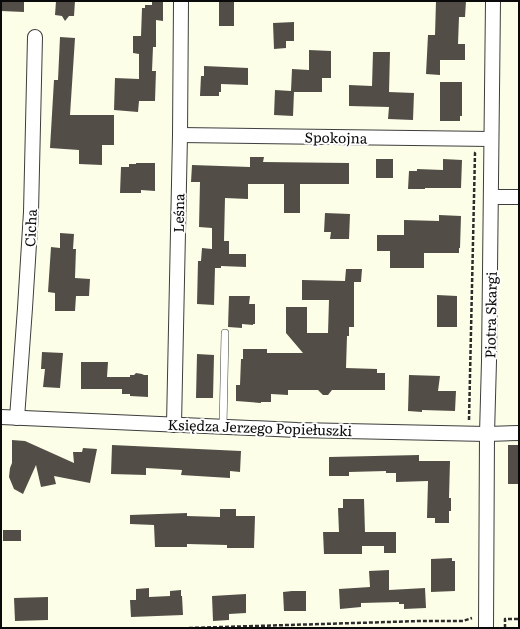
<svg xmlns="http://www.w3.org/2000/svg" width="520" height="629" viewBox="0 0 520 629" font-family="Literata,serif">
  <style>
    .building { fill: #524e47 }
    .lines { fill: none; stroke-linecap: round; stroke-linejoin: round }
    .service-casing { stroke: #3d3d3d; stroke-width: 8 }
    .minor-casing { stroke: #3d3d3d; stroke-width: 16 }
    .path { stroke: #2c2c2c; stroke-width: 2.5; stroke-dasharray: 4 2; stroke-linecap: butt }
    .service { stroke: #fff; stroke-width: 7 }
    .minor { stroke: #fff; stroke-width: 14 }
    .labels { text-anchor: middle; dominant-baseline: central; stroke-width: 4; stroke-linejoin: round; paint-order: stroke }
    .street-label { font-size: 14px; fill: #0a0a0a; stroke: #fff }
  </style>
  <rect width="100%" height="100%" fill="#fdfee8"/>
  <g class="building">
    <polygon points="1,1 24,1 24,12 1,11"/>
    <polygon points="56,1 75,1 74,16 69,16 65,21 62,16 55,15"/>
    <polygon points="152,1 163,1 163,21 156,20 156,47 153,47 152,71 156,71 155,101 139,101 138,112 114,110 115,78 139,79 139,54 133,53 133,36 141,36 142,8 145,8 145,5 152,5"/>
    <rect x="219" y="1" width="15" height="25"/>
    <polygon points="436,1 466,1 465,17 459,17 458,44 465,44 465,60 440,60 440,75 426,74 428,35 435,35"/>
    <polygon points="294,22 294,41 286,41 286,48 274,49 273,23"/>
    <polygon points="60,37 75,38 70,115 114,115 114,145 102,145 102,165 79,164 79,150 50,148 54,80 58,80"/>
    <polygon points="309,50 331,51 331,78 322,78 322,92 294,92 293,116 274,115 275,90 291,91 292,69 309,70"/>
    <polygon points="373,52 390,52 389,92 414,93 413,120 388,119 389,107 349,106 349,85 372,86"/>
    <polygon points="204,66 248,68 248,85 221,84 221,92 219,92 219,96 200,96 201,76 204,76"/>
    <polygon points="440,82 462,82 462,116 460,116 460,121 440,121"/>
    <polygon points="250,157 264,157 263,162 349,163 349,184 300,184 300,213 284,213 284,184 248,184 248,199 225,198 224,241 229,241 229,254 246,254 246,267 221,266 221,268 215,268 214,305 197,304 198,261 201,261 202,248 212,249 212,228 199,227 200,182 191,182 192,165 250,167"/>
    <rect x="376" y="159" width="17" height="19"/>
    <polygon points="443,159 462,160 461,188 425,188 425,189 408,189 409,171 417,171 417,169 443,170"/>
    <polygon points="136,163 155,163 155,191 141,190 141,193 120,193 121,167 129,167 129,164 136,164"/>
    <polygon points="325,213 350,214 349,239 330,239 331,232 324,232"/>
    <polygon points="439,215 461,216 460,248 459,248 459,253 424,253 424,268 390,268 390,251 377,251 377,235 404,235 404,220 439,221"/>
    <polygon points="60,233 74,234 73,249 76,249 75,278 90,279 89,296 76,296 75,311 55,311 55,293 48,292 51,247 60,248"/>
    <polygon points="346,269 362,269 361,282 354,282 354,327 349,327 349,336 347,336 346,368 377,369 377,373 385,373 385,390 332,390 328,395 323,395 318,390 288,390 288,395 271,394 271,402 261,402 261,403 236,401 236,385 240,385 241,359 243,359 243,349 267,349 267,353 303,353 286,333 286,307 307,307 307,333 328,333 329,300 302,300 302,280 345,281"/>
    <polygon points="437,295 457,296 457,327 437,327"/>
    <polygon points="229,296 250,296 249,304 255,304 255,324 253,324 253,325 242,324 242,328 228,327"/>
    <polygon points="42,352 63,353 60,388 43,387 45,369 41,369"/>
    <polygon points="197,354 214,355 213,398 196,398"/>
    <polygon points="81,362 108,362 107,377 130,377 130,375 134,375 136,373 142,374 144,375 148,375 148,397 130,396 130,394 122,394 122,389 81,389"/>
    <polygon points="409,375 440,376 438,391 456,391 455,411 422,410 422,412 408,411"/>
    <polygon points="12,440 25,441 74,463 73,452 82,452 83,448 97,449 90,483 54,476 56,484 41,487 36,465 23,494 14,489 9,477 10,468 12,463"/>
    <polygon points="112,445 241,451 240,472 230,471 230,478 181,475 182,470 146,468 146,475 111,474"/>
    <rect x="508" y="445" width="11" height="39"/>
    <polygon points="419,455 419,461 450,461 449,498 451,498 451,511 449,511 449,523 435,523 435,518 427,518 428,481 396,482 396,473 386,473 386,471 349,472 349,476 329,476 329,457"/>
    <polygon points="343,499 364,499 365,532 396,532 396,553 384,553 384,546 362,546 362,554 324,554 323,532 339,532 338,508 343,508"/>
    <polygon points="220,509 236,509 236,516 255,516 254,548 227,548 227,545 187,544 187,547 155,547 154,525 130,524 130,515 187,513 187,516 220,517"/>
    <rect x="3" y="530" width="18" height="11"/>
    <polygon points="452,558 452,561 455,561 455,591 431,592 431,559"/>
    <polygon points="389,570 389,590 425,588 426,608 404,609 404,604 399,604 399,602 361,603 361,607 340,609 339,589 370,587 369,571"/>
    <polygon points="149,588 149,597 170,596 170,591 181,590 181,596 182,596 183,615 131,617 130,600 136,600 136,589"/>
    <polygon points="292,591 306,591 306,611 284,611 283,592"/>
    <polygon points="246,594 246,613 229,614 229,620 213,621 212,596"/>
    <polygon points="48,597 48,620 15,621 14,598"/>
  </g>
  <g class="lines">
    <defs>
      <polyline id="service" points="223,427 225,333"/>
      <g id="minor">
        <polyline points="180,135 491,139"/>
        <polyline points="491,197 519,197"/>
        <polyline points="1,417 297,430 487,434 519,433"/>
        <polyline points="17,418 25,308 31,212 35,37"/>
        <polyline points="174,425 180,135 181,1"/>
        <polyline points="486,628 487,434 489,361 493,1"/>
      </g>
    </defs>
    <use href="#service" class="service-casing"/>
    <use href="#minor" class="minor-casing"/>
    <g class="path">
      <polyline points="469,420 475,153 476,152"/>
      <polyline points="189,628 421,621 463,621 472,618"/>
      <polyline points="505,628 505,619 519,619"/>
    </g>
    <use href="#service" class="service"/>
    <use href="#minor" class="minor"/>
  </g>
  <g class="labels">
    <g class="street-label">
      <text transform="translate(336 137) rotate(1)">Spokojna</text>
      <text transform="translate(178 213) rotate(-89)">Leśna</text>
      <text transform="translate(30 228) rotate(-87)">Cicha</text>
      <text transform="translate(490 315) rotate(-89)">Piotra Skargi</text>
      <text transform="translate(260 427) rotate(2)">Księdza Jerzego Popiełuszki</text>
    </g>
  </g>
  <rect width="520" height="629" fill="none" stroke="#0a0a0a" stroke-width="4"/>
</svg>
